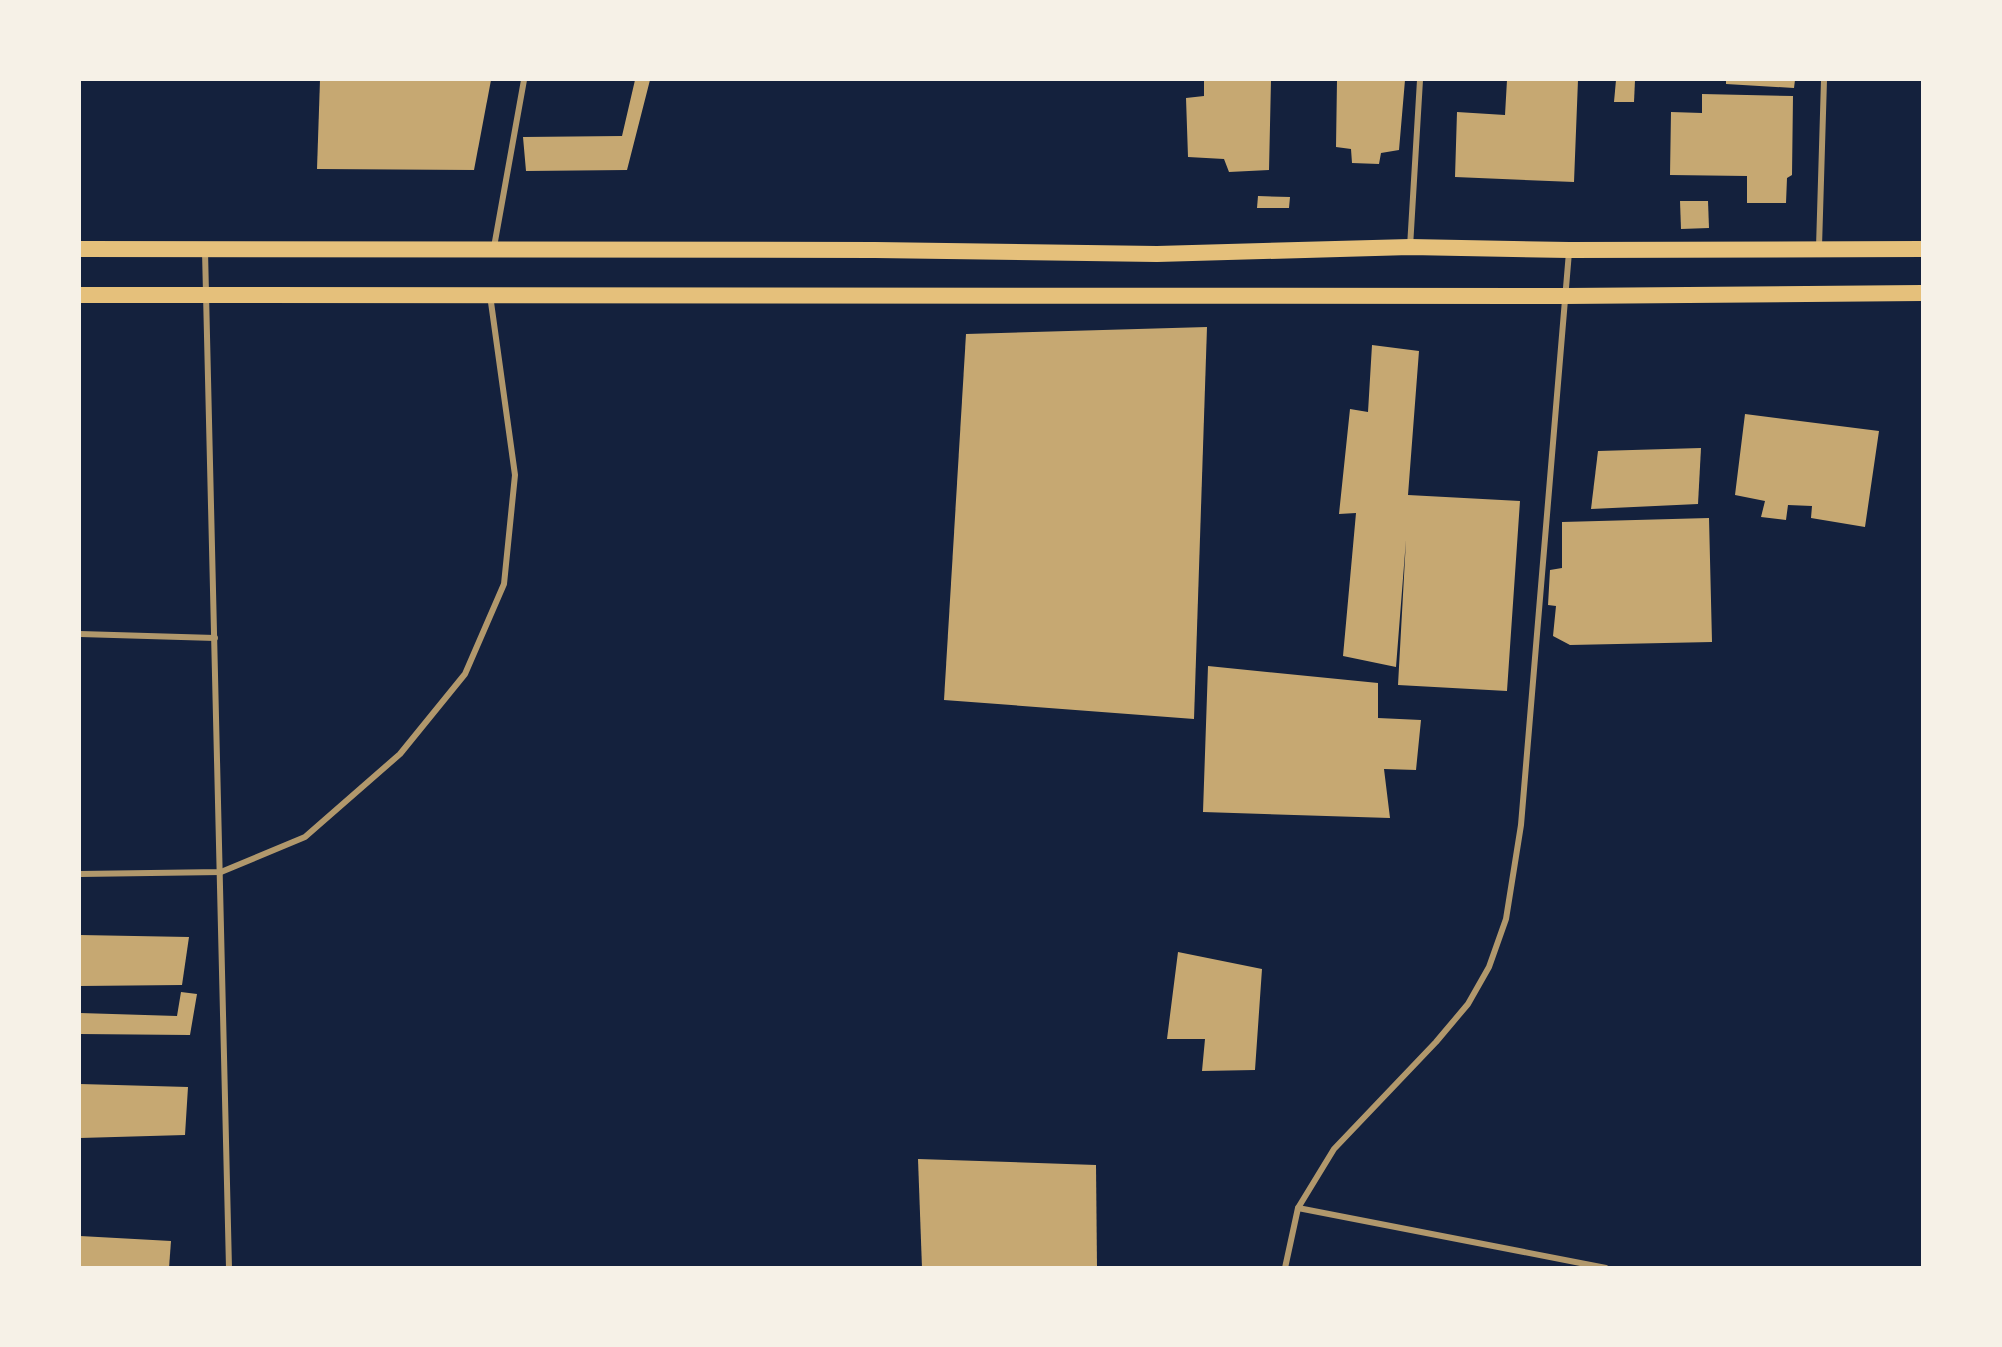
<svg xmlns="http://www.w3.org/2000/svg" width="2002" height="1347" viewBox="0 0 2002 1347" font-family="Cabin,sans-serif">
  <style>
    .building { fill: #c6a872 }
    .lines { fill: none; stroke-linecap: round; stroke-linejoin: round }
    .minor { stroke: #b1986c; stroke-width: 6 }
    .trunk { stroke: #e5c07b; stroke-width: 16 }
  </style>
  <rect width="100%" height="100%" fill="#14213d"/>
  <g class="building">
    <polygon points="320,80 491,80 474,170 317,169"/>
    <polygon points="635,80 650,80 627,170 526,171 523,137 622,136"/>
    <polygon points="1204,80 1271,80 1269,170 1229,172 1224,159 1188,157 1186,98 1204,96"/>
    <polygon points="1337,80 1405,80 1399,150 1381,153 1379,164 1352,163 1351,149 1336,147"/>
    <polygon points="1507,80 1578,80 1574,182 1455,177 1457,112 1505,115"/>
    <polygon points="1616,80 1635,80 1634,102 1614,102"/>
    <polygon points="1726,80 1795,80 1794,88 1726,84"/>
    <polygon points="1702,94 1793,96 1792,175 1787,178 1786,203 1747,203 1747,176 1670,175 1671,112 1702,113"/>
    <polygon points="1258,196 1290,197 1289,208 1257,208"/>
    <polygon points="1680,201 1708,201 1709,228 1681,229"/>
    <polygon points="1207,327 1194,719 944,700 966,334"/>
    <polygon points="1372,345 1419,351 1408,495 1520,501 1507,691 1398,685 1406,540 1396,667 1343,656 1356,513 1339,514 1350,409 1368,412"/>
    <polygon points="1745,414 1879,431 1865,527 1811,518 1812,506 1788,505 1786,520 1761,517 1765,501 1735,495"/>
    <polygon points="1701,448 1698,504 1591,509 1598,451"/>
    <polygon points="1709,518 1712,642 1570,645 1553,636 1556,606 1548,605 1550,570 1562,568 1562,522"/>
    <polygon points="1208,666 1378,683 1378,718 1421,720 1416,770 1384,769 1390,818 1203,812"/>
    <polygon points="80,935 189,937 182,985 80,986"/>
    <polygon points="1178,952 1262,969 1255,1070 1202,1071 1205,1039 1167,1039"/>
    <polygon points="181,992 197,994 190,1035 80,1034 80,1013 177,1016"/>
    <polygon points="80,1084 188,1087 185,1135 80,1138"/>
    <polygon points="918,1159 1096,1165 1097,1268 922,1268"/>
    <polygon points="80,1236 171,1241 169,1268 80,1268"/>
  </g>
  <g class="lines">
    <g class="minor">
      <polyline points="494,247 524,80"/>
      <polyline points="1410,247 1420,80"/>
      <polyline points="1819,247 1824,80"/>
      <polyline points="205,251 229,1268"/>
      <polyline points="80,634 215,638"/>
      <polyline points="80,874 221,872 305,837 400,754 465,674 504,584 515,475 490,295"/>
      <polyline points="1298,1208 1606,1268"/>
      <polyline points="1285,1268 1298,1208 1334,1149 1436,1042 1468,1004 1489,967 1506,919 1521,825 1569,252"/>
    </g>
    <g class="trunk">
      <polyline points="80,249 875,250 1157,254 1410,247 1569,250 1922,249"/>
      <polyline points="80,295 1565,296 1922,293"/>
    </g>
  </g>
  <rect width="2002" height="1347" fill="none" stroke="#f6f1e7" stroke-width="162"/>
</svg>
